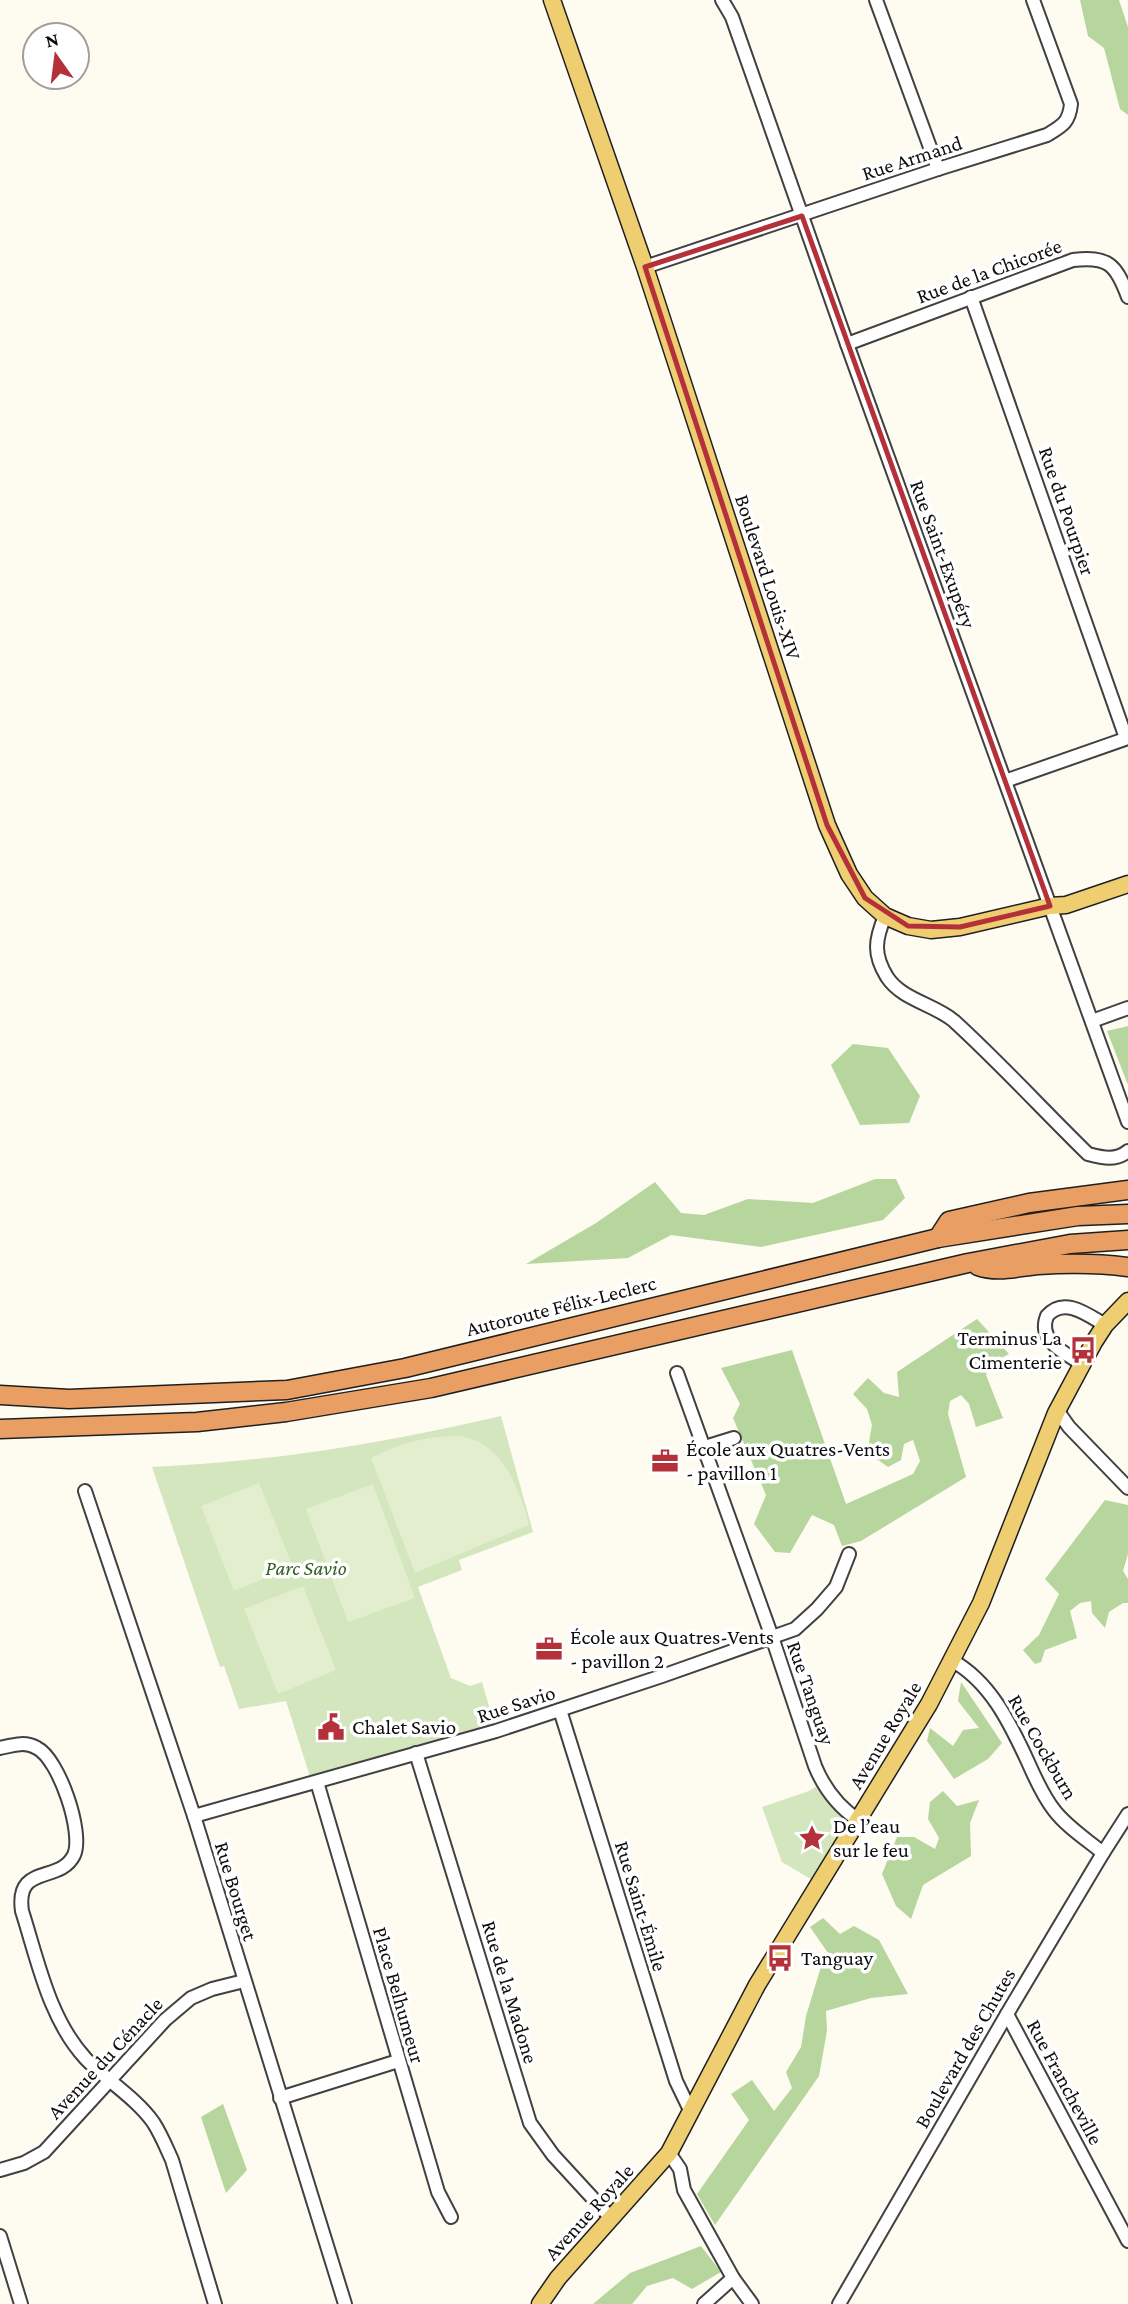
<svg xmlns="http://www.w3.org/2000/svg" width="1128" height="2304" viewBox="0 0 1128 2304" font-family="'Crimson Pro',serif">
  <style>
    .green { fill: #d3e6bd }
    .forest { fill: #b7d69d }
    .pitch { fill: #e3eece }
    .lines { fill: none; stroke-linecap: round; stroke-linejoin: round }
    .minor-casing { stroke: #414141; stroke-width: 16 }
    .major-casing { stroke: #1f1f1f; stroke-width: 19 }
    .highway-casing { stroke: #1f1f1f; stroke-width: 21 }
    .minor { stroke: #fff; stroke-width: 12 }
    .major { stroke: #eece71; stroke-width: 16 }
    .highway { stroke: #e99f64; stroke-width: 18 }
    .marked { fill: none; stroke: #b43139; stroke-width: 5; stroke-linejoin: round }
    .labels { text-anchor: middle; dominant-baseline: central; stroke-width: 7; stroke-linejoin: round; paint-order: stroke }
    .street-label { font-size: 21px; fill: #0e0e0e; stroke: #fff }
    .poi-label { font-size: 21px; fill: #0e0e0e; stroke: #fff; text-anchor: start }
    .park-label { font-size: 21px; font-style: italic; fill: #316123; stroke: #fff }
  </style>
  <rect width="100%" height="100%" fill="#fefbf1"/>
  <g class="green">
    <path d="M501 1416 533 1532 459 1560 462 1570 418 1587 451 1678 470 1686 482 1682 496 1731 312 1783 286 1701 239 1709 224 1666 220 1667 152 1467C270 1462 386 1443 501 1416Z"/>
    <polygon points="822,1783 858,1820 819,1884 782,1862 762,1807 809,1791"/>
  </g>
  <g class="forest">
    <polygon points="1080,0 1119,0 1128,27 1128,115 1120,109 1104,48 1088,36"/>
    <polygon points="1128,1026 1128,1085 1107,1031"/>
    <polygon points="853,1044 888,1048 920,1096 909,1123 860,1125 831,1065"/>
    <polygon points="875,1179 896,1179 905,1198 883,1220 761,1247 671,1235 628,1258 526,1264 596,1223 655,1182 681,1213 704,1215 748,1199 813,1203"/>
    <polygon points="977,1319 1009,1354 989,1364 986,1375 1003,1418 976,1427 969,1404 961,1395 950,1401 948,1414 966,1477 861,1541 842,1546 834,1525 812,1515 790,1553 775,1552 754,1524 766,1495 733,1418 740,1404 721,1368 792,1350 846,1504 913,1474 920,1461 913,1440 904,1444 901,1460 888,1467 874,1457 869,1442 872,1425 867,1409 853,1394 868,1378 884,1393 899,1397 897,1372"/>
    <polygon points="1105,1500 1128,1505 1128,1554 1123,1571 1128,1579 1128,1603 1123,1603 1109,1612 1105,1628 1092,1613 1091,1601 1080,1603 1070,1611 1077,1638 1045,1650 1041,1662 1035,1664 1023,1650 1039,1635 1059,1594 1045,1579"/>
    <polygon points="961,1682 1002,1743 988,1759 954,1779 927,1741 930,1728 953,1746 963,1730 979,1728 958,1701"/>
    <polygon points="943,1791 957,1806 979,1800 970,1823 971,1856 923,1885 911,1919 896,1906 882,1874 897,1837 914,1837 935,1849 939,1838 928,1819 930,1802"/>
    <polygon points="823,1918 840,1934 854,1926 879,1940 908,1994 871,1998 826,2011 827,2031 819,2076 715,2225 697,2194 749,2120 731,2094 752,2080 774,2111 792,2088 786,2072 801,2047 806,2016 823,1960 828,1953 810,1927"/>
    <polygon points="223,2104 247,2170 226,2193 201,2117"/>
    <polygon points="701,2246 721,2272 692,2289 673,2278 647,2286 632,2304 593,2304 630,2273"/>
  </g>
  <g class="pitch">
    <path d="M458 1436C501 1440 520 1488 529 1525L415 1573 371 1458C400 1443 426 1436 458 1436Z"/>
    <polygon points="259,1483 293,1567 234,1591 201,1506"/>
    <polygon points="373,1484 415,1598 348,1622 306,1509"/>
    <polygon points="303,1586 336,1670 278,1694 244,1609"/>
  </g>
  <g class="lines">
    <defs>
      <g id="minor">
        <polyline points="722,0 732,17 847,344 1128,1122"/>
        <polyline points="876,0 938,169"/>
        <path d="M645 267 938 169 1047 135C1062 126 1069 123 1071 104L1033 0"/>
        <polyline points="971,297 1126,738"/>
        <path d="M847 344 1073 260C1108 256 1116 264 1128 297"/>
        <polyline points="1005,781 1128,738"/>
        <path d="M885 916C875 940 873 954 887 977 902 1000 934 1004 954 1021 1000 1063 1043 1110 1088 1154 1103 1158 1116 1161 1128 1151"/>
        <polyline points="1092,1021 1128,1008"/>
        <path d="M1082 1364C1065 1353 1037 1341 1047 1316 1064 1296 1088 1315 1105 1325"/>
        <path d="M677 1373 772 1637 815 1766C824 1788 839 1807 858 1820"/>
        <polyline points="1057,1410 1069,1427 1128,1488"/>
        <polyline points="705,1447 734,1438"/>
        <polyline points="85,1491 194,1816 345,2304"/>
        <path d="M951 1660C990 1681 1010 1723 1028 1762 1035 1778 1043 1796 1054 1810 1067 1827 1086 1839 1103 1853"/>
        <polyline points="560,1710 676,2081 690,2110"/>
        <path d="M0 1748C13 1745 25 1741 37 1748 59 1759 84 1833 74 1855 60 1884 15 1863 22 1911 38 1961 49 2019 86 2059 106 2080 136 2098 153 2122 161 2134 166 2147 172 2160L215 2304"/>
        <polyline points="416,1753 530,2123 553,2155 610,2217"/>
        <polyline points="317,1782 438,2192 451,2217"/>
        <polyline points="194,1816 496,1731 662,1676 795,1629 817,1609 836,1587 849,1554"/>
        <polyline points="1007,2014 1128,2241"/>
        <polyline points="280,2098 398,2061"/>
        <polyline points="669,2153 680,2169 684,2190 733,2278 752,2304"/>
        <polyline points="0,2170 24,2163 44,2152 165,2020 191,1998 212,1989 244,1981"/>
        <polyline points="0,2236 21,2304"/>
        <polyline points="704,2304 733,2278"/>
        <polyline points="839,2304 1007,2014 1103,1853 1128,1814"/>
      </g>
      <g id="major">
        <polyline points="552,0 645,267 827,825 849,874 865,898 885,916 908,926 931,930 960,927 1050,906 1066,905 1128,884"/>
        <polyline points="540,2304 558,2278 669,2153 757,1985 929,1704 981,1603 1056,1413 1094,1342 1105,1325 1128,1301"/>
      </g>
      <g id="highway">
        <polyline points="938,1238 949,1221 1029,1203 1128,1190"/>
        <path d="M978 1266C998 1273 1017 1267 1038 1265 1068 1263 1098 1263 1128 1267"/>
        <polyline points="0,1395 69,1399 287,1390 405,1368 938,1238 1078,1216 1128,1214"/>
        <polyline points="0,1429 197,1422 286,1412 431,1388 968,1263 1070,1244 1128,1240"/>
      </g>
    </defs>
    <use href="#minor" class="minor-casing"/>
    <use href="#major" class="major-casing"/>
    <use href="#highway" class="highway-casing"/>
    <use href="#minor" class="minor"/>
    <use href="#major" class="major"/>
    <use href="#highway" class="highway"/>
  </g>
  <path class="marked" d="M802 216 1050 906 960 927 908 926 865 898 827 825 645 267Z"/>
  <defs>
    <symbol id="bus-bare" viewBox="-9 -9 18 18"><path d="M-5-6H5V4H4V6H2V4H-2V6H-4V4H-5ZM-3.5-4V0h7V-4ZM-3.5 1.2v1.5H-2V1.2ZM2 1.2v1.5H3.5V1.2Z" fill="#b43139" stroke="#fff" stroke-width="2.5" paint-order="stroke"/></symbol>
    <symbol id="office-bare" viewBox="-9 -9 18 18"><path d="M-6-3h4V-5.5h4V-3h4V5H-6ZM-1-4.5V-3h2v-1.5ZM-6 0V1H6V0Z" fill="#b43139" stroke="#fff" stroke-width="2.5" paint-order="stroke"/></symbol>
    <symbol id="civic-bare" viewBox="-9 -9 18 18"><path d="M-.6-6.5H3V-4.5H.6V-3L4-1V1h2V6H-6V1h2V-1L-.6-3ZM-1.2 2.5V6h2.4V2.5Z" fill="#b43139" stroke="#fff" stroke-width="2.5" paint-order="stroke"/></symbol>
    <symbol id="sight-bare" viewBox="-9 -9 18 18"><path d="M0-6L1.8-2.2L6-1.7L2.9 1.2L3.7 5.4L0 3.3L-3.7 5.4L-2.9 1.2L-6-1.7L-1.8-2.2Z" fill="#b43139" stroke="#fff" stroke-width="2.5" paint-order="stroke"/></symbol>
  </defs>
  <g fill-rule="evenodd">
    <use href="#bus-bare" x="1064" y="1331" width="38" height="38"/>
    <use href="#office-bare" x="646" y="1442" width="38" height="38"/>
    <use href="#office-bare" x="530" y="1630" width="38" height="38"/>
    <use href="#civic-bare" x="312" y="1708" width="38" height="38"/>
    <use href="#sight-bare" x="793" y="1819" width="38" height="38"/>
    <use href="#bus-bare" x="761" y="1939" width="38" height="38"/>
  </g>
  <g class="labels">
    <g class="street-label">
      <text transform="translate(912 158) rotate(-18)">Rue Armand</text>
      <text transform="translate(989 271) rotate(-20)">Rue de la Chicorée</text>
      <text transform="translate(1067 511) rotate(71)">Rue du Pourpier</text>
      <text transform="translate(943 554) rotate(70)">Rue Saint-Exupéry</text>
      <text transform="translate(768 577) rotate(72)">Boulevard Louis-XIV</text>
      <text transform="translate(561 1306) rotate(-14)">Autoroute Félix-Leclerc</text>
      <text transform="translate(811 1693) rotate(71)">Rue Tanguay</text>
      <text transform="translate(516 1704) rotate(-18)">Rue Savio</text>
      <text transform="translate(885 1735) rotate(-59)">Avenue Royale</text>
      <text transform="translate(1043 1747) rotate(60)">Rue Cockburn</text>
      <text transform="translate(236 1891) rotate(73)">Rue Bourget</text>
      <text transform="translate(641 1906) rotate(73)">Rue Saint-Émile</text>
      <text transform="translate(510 1992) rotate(73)">Rue de la Madone</text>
      <text transform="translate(399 1995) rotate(74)">Place Belhumeur</text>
      <text transform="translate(965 2048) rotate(-60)">Boulevard des Chutes</text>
      <text transform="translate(105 2058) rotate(-47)">Avenue du Cénacle</text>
      <text transform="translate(1065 2082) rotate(62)">Rue Francheville</text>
      <text transform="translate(589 2212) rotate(-48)">Avenue Royale</text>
    </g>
    <g class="poi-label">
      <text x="1062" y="1338" text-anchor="end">Terminus La<tspan x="1062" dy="24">Cimenterie</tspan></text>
      <text x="686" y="1449">École aux Quatres-Vents<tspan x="686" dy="24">- pavillon 1</tspan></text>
      <text x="570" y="1637">École aux Quatres-Vents<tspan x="570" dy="24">- pavillon 2</tspan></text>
      <text x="352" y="1727">Chalet Savio</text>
      <text x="833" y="1826">De l’eau<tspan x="833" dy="24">sur le feu</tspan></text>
      <text x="801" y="1958">Tanguay</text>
    </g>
    <g class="park-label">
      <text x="306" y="1568">Parc Savio</text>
    </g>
  </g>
  <g transform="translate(56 56) rotate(346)"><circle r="33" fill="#ffffff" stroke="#9f9f9f" stroke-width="2"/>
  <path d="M0-5L12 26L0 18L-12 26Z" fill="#b43139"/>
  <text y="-10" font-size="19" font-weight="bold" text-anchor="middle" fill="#0e0e0e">N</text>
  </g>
</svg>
